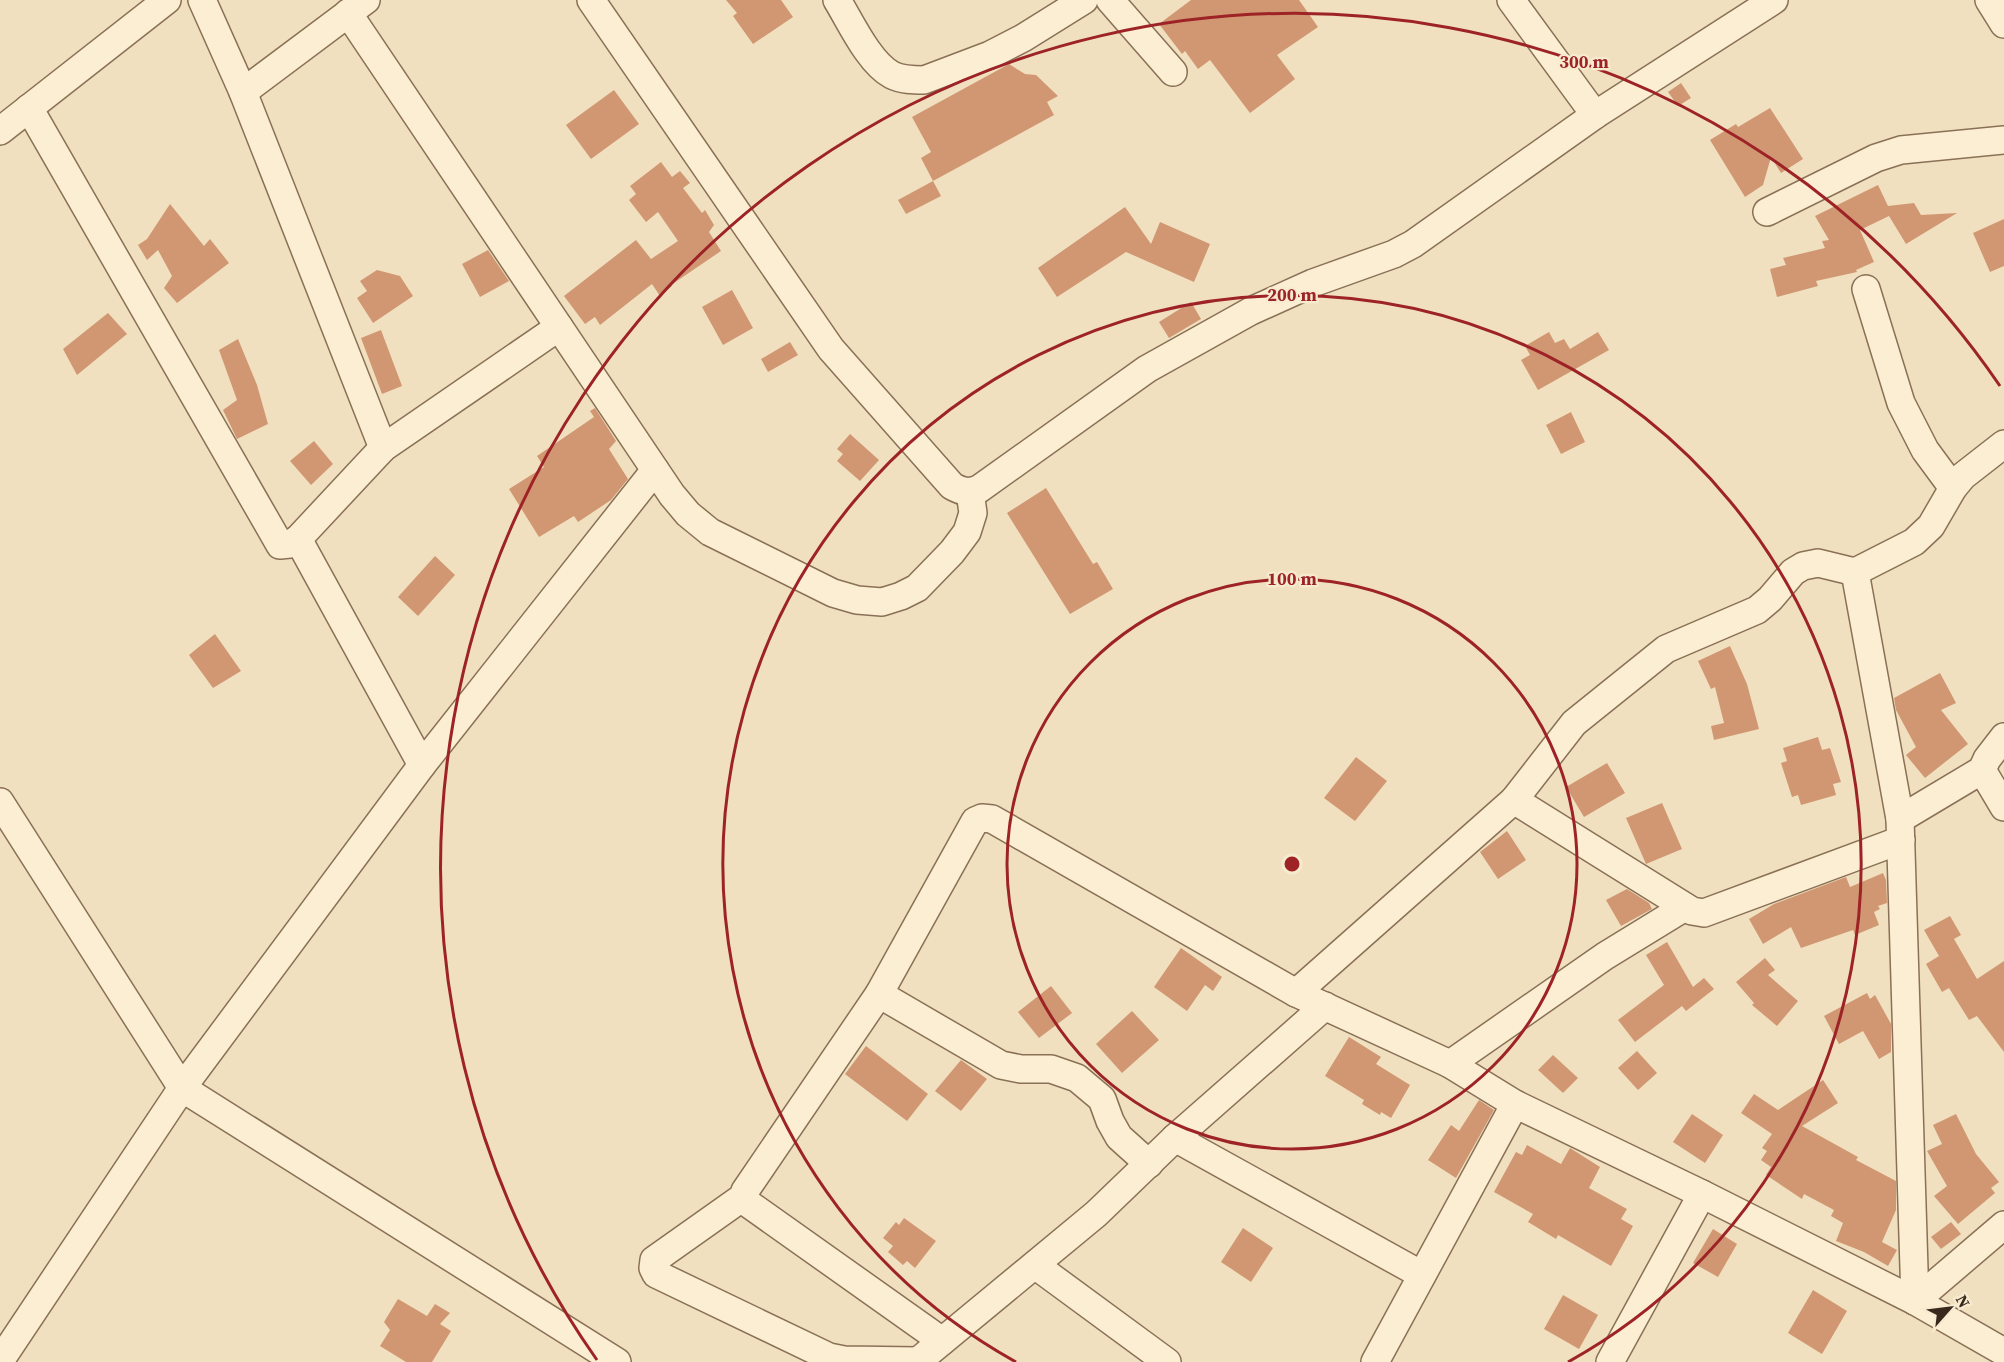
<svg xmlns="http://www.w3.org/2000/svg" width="2004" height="1362" viewBox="0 0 2004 1362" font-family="'Source Serif 4',serif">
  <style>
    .building { fill: #d19772 }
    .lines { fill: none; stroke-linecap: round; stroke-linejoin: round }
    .minor-casing { stroke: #8a7056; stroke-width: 30 }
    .minor { stroke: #fbeed2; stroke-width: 27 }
    .ring { fill: none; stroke: #9d2327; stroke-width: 3 }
    .centre { fill: #9d2327; stroke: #f7ebcf; stroke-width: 3 }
    .ring-label { font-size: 18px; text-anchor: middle; font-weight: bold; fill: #9d2327; stroke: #f7ebcf; stroke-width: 4.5; stroke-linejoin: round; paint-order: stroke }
  </style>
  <rect width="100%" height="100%" fill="#f0e0bf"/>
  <g class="building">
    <polygon points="726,0 781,0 793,17 753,44 733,16 737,13"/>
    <polygon points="1191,0 1299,0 1318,27 1277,55 1295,79 1250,113 1210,60 1198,69 1185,51 1182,54 1159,24"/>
    <polygon points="1009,64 1025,74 1036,75 1058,96 1047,102 1054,115 933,181 921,158 931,152 912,117"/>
    <polygon points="1681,83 1691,98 1678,106 1668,92"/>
    <polygon points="614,90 639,124 591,159 566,125"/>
    <polygon points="1770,108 1803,159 1781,173 1771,157 1763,185 1745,197 1710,140 1736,124 1738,127"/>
    <polygon points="661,162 672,177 680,171 690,183 683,188 702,213 705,210 714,225 709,232 721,251 671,285 672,286 660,296 652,284 600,325 595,317 585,324 564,296 636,240 651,259 678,241 658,212 646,222 629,200 636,194 630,186"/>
    <polygon points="933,181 941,196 906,214 898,200"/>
    <polygon points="1878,185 1888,206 1914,203 1921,215 1957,213 1906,244 1889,216 1860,230 1874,262 1856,270 1857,272 1816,281 1818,286 1777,297 1770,269 1786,265 1783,258 1825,248 1822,241 1829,240 1815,216"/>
    <polygon points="170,204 204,246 210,239 229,263 177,303 164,288 172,276 158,250 147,260 138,245 147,239"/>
    <polygon points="1125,207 1151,244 1160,222 1210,244 1194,282 1126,252 1057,297 1038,268"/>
    <polygon points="2004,219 2004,266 1990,272 1973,233"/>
    <polygon points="488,250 509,281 480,297 462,264"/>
    <polygon points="377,270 400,276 413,296 373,323 357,298 367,291 360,281"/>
    <polygon points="732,290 753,328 723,345 702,307"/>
    <polygon points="1191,302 1201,319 1169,338 1159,322"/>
    <polygon points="108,313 127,334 77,375 63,349"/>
    <polygon points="381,330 402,386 382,394 361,338"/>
    <polygon points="1549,332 1555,343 1564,339 1570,349 1598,332 1609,350 1538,390 1521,360 1530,355 1525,346"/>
    <polygon points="238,339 257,385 268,424 237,439 223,410 237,400 219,350"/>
    <polygon points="790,342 798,355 768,372 761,359"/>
    <polygon points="595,408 616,441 609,449 628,479 611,500 578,522 574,516 539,537 509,489 544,467 537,456 594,417 590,411"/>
    <polygon points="1571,412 1585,442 1561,454 1546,425"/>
    <polygon points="850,434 879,460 860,481 837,461 843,454 837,449"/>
    <polygon points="314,441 333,464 311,485 290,461"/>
    <polygon points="1046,488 1093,564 1097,562 1113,589 1070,614 1007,513"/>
    <polygon points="435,556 455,575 418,616 398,597"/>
    <polygon points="215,634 241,671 213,688 189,655"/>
    <polygon points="1730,646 1747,684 1759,729 1714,740 1711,726 1724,723 1715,687 1711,689 1698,661"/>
    <polygon points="1940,673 1956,703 1941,710 1968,744 1925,778 1906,755 1916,747 1896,710 1894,698"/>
    <polygon points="1818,737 1822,750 1830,748 1841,782 1833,784 1836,795 1801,805 1798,795 1792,797 1781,763 1787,761 1783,748"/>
    <polygon points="1356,757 1387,781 1355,821 1324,798"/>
    <polygon points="1607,763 1625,793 1584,817 1566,787"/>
    <polygon points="1662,803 1682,849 1646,864 1626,818"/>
    <polygon points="1507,831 1526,860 1498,879 1480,852"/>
    <polygon points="1883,873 1886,880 1887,903 1878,906 1880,909 1874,912 1879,925 1855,935 1853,930 1801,948 1791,927 1763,944 1749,919 1774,904 1846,877 1850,887"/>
    <polygon points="1627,889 1649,903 1652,909 1621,926 1606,900"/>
    <polygon points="1950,916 1961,935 1954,939 1977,979 2004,961 2004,1052 1977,1016 1969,1020 1949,988 1942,992 1926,964 1939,956 1924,930"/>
    <polygon points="1667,942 1693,987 1704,978 1714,989 1686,1011 1682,1006 1635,1042 1618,1020 1664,985 1646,955"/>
    <polygon points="1181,948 1222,977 1213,991 1205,985 1187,1011 1154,987"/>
    <polygon points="1765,958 1775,970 1768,975 1798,1001 1777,1026 1752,1005 1754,1003 1736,982"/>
    <polygon points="1051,986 1072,1013 1039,1038 1018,1012"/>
    <polygon points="1867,993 1870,999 1875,995 1891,1024 1891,1052 1879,1059 1863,1031 1839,1044 1824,1016"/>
    <polygon points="1132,1011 1159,1040 1122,1073 1096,1044"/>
    <polygon points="1349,1037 1381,1057 1376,1064 1410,1085 1391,1118 1381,1112 1380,1115 1362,1104 1364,1100 1325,1076"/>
    <polygon points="866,1046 928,1094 907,1121 845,1074"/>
    <polygon points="1637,1051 1657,1073 1638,1090 1618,1068"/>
    <polygon points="1553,1055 1578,1078 1563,1093 1538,1070"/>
    <polygon points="961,1060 987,1079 961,1111 935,1091"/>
    <polygon points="1823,1080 1838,1103 1802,1126 1858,1157 1856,1160 1896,1181 1896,1210 1882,1242 1897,1250 1888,1266 1864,1252 1836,1241 1843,1223 1831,1216 1834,1210 1804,1194 1802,1199 1766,1175 1771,1167 1761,1160 1767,1151 1762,1148 1772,1134 1741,1113 1754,1094 1778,1110"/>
    <polygon points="1479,1100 1494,1110 1456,1178 1428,1160 1451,1125 1459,1131"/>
    <polygon points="1692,1114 1723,1135 1705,1163 1673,1142"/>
    <polygon points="1956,1114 1976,1154 1999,1182 1991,1188 1995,1193 1958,1224 1934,1196 1947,1186 1927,1151 1942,1144 1933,1125"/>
    <polygon points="1527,1145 1561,1164 1570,1148 1600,1167 1589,1188 1627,1209 1621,1219 1633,1226 1611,1266 1558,1235 1556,1239 1538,1228 1528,1222 1533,1214 1494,1192 1516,1152 1522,1155"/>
    <polygon points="904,1218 936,1241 915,1268 907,1261 903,1265 888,1252 893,1246 883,1238 896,1222 899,1225"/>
    <polygon points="1951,1222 1961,1234 1941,1249 1931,1237"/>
    <polygon points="1243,1228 1273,1248 1251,1282 1221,1262"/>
    <polygon points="1713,1229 1737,1244 1718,1277 1693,1263"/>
    <polygon points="1813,1290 1847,1311 1822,1354 1788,1333"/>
    <polygon points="1563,1295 1598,1315 1579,1349 1544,1329"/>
    <polygon points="398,1299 427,1316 435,1304 450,1313 440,1324 451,1331 432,1362 406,1362 380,1346 390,1330 384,1322"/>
  </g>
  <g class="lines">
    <defs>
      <g id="minor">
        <polyline points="202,0 243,92 383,448"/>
        <path d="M591 0 831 349 952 486C963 492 968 493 979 489L1147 369 1251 311 1313 283 1394 254 1413 244 1595 115 1774 0"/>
        <path d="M837 0C850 21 869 63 892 75 902 80 913 80 924 80L990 55 1023 38 1084 0"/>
        <polyline points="1110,0 1173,72"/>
        <polyline points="1511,0 1595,115"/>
        <polyline points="1989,0 2004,24"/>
        <polyline points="348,13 672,495 688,514 710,532 833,593 857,600 882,602 901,596 917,588 952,552 967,532 973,513 970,492"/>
        <polyline points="243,92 366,0"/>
        <polyline points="29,108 280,545 290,544 298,539 383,448 559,327"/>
        <polyline points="0,131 167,0"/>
        <polyline points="1767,212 1876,158 1901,150 2004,140"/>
        <polyline points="1866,289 1901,403 1925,450 1953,488"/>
        <polyline points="298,539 422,765"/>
        <polyline points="1855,572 1900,819 1915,1301"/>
        <polyline points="1982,770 2004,807"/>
        <polyline points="1514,800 1692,911 1704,913 1901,840"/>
        <polyline points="0,802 182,1088 617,1362"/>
        <polyline points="1900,819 1982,770 1987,759 2004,737"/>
        <polyline points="1296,993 1514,800 1574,723 1666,649 1757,610 1770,599 1793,572 1803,566 1818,563 1855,572 1914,542 1931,526 1953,488 1963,476 2004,444"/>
        <polyline points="879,994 1001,1065 1021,1069 1051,1069 1077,1078 1102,1099 1110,1121 1119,1137 1149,1164"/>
        <polyline points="1450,1064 1605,956 1685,907"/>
        <polyline points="1175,1138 1422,1275"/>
        <polyline points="743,1197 746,1202 942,1341"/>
        <polyline points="1035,1265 1167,1362"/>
        <polyline points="1915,1301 2004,1225"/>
        <polyline points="0,1361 182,1088 422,765 655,470"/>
        <polyline points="918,1361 844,1360 829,1357 656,1274 653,1268 654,1260 743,1197 745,1191 879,994 975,821 982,818 992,819 1296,993 1450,1064 1515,1104 1702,1194 1915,1301 2004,1352"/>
        <polyline points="917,1362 1096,1214 1175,1138 1325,1006"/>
        <polyline points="1375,1362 1515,1104"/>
        <polyline points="1610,1362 1702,1194"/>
      </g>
    </defs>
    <use href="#minor" class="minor-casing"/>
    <use href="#minor" class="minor"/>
  </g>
  <g class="ring">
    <circle cx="1292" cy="864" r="285"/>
    <path d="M1016 1362A569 569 0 1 1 1568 1362"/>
    <path d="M597 1360A854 854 0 1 1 2000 386"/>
  </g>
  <circle cx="1292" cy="864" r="9" class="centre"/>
  <g class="ring-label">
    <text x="1584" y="68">300 m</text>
    <text x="1292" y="301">200 m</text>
    <text x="1292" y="585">100 m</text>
  </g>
  <g transform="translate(1950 1308) rotate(62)" stroke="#f7ebcf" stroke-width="4.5" paint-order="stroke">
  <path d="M0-4.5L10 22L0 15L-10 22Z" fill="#39291c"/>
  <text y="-9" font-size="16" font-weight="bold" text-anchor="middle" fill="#39291c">N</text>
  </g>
</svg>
